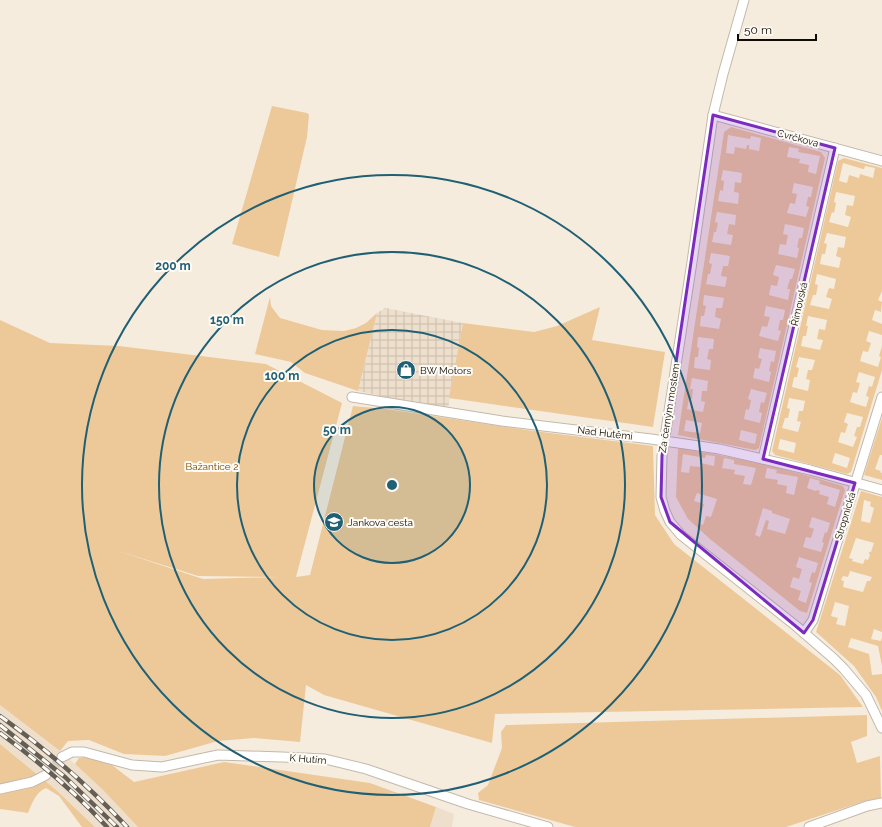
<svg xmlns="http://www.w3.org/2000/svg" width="882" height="827" viewBox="0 0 882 827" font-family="Raleway,sans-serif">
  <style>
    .built { fill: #eedfcc }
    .industrial { fill: url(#industrial-grid) }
    .green { fill: #edc99a; fill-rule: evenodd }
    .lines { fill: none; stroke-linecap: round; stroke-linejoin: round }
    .street-tunnel { stroke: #d3cabe; stroke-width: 9; stroke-dasharray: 9 4.5; stroke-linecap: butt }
    .street-casing { stroke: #c3b9ac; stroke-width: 11 }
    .street { stroke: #fff; stroke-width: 9 }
    .rail-casing { stroke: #635e56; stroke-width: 4.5 }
    .rail { stroke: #fefaf4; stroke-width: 3; stroke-dasharray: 9; stroke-linecap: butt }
    .marked { fill: #7b2cbf; fill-opacity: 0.2; stroke: #7b2cbf; stroke-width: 3; stroke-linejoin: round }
    .ring { fill: none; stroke: #206075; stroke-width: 2 }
    .labels { text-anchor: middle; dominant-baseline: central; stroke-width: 4; stroke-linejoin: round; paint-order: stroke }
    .street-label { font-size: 10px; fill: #0e0b07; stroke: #fefaf4 }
    .poi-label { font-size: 10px; fill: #0e0b07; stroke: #fefaf4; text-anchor: start }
    .park-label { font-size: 10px; fill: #734b00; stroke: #fefaf4 }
    .centre { fill: #206075; stroke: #fefaf4; stroke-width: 2 }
    .ring-label { font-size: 12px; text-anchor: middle; font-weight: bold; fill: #206075; stroke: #fefaf4; stroke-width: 4; stroke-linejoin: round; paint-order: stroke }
  </style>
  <defs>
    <pattern id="industrial-grid" width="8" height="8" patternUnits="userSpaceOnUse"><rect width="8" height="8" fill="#eedfcc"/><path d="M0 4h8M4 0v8" fill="none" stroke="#cbbeae"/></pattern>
  </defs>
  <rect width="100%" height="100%" fill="#f6ecde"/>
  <g class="built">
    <polygon points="0,705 49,742 75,764 103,790 138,827 95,827 55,789 0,744"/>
    <polygon points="436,807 454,814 452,827 430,827"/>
  </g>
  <polygon class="industrial" points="385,308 463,323 448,409 440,409 358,391 377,313"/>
  <g class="green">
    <polygon points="272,106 307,113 309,115 307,137 279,257 232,244"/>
    <path d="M731 127 821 152 825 158 759 448 755 450 678 435 724 132ZM728 135 750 139 751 136 761 138 759 151 749 149V145H747L746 149 735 147 734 154 726 153ZM789 147 799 149 798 152 820 156 816 174 808 172 809 165 799 163 800 159 787 157ZM723 170 742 173 741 183 735 182 734 192 739 193 738 204 718 201 720 190 723 191 724 181 721 180ZM794 183 813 187 811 197H808L806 206 809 207 806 217 787 213 790 203 795 204 797 194 792 193ZM717 212 736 215 735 225 729 224 727 234 733 235 731 245 712 242 714 232H716L718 223 715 222ZM785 224 804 228 802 238H799L797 247 799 248 797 258 778 254 780 244 786 245 788 235 783 234ZM711 253 730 256 728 266H723L721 276 727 277 725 287 706 284 708 274H710L712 264 709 263ZM776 265 795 269 792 279H790L787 289H790L788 300 769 295 771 285 777 286 779 277 773 275ZM704 295 724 298 722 308H716L715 317 721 319 719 329 700 326 701 316H704L706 306 703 305ZM766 306 785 310 783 320H780L778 330 781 331 778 341 759 336 762 326 767 327 770 317 764 316ZM698 337 714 339 713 349H709L707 359 711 360 710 370 694 368 695 357H698L699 348 697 347ZM760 348 776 351 774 362 771 361 769 371 771 372 769 382 753 378 755 368 759 369 762 359 758 358ZM692 378 708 381 707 391H702L701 401 705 402 703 412 687 409 689 399H692L693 389H690ZM751 389 767 393 764 403 761 402 759 412 762 413 760 423 744 419 746 409 749 410 751 400 748 399ZM686 420 702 423 700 433 684 431ZM741 430 757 434 755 444 739 440Z"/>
    <path d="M844 158 882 168V291L878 300 882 302 881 312 875 310 872 320 882 324V335L869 331 866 341 871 343 868 352 863 351 860 361 878 367 881 357 879 356 882 346V370L851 472 847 474 775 455 772 451 838 161ZM843 163 863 169H864L865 166 875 168 873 178 860 174 859 178 849 175 847 183 839 181ZM836 192 855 196 853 206 847 205 845 215 851 217 848 227 829 222 832 212 834 213 836 203 834 202ZM827 233 846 237 844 248 838 247 836 256 841 258 839 268 820 264 822 254H825L827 244 824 243ZM817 274 836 279 834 289 829 288 826 297 832 299 829 309 810 305 813 295H816L818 285 815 284ZM808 316 827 320 825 330 819 329 817 339 823 340 820 350 801 346 803 336H806L808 326H806ZM799 357 815 360 812 370H808L806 379 810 380 808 391 792 387 794 377H797L799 368 796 367ZM859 372 875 377 872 387 869 386 866 396 869 397 866 407 850 402 853 392 857 393 860 383 856 382ZM789 398 805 401 803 411H799L797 421 801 422 798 432 782 428 785 418H788L790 409 787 408ZM847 413 863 417 860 427H857L854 436 857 437 853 447 838 442 841 432 845 433 848 424 844 422ZM780 439 796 443 794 453 778 449ZM835 453 850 458 847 468 832 463Z"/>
    <polygon points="270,297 271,306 280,318 322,330 344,331 356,328 366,323 377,313 358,391 305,373 291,362 255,354"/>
    <polygon points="600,307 592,340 665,352 653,427 449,398 463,323 534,332 557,326"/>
    <path d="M0 320 50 343 119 346 266 364 342 403 296 577 310 575 353 406 386 409 534 431 653 446 655 515 674 544 840 675 863 707 495 714 492 743 324 695 306 685 300 742 254 738 218 741 165 756 124 754 89 740 68 741 60 751 0 705ZM115 550 198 576 280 577 203 579Z"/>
    <polygon points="882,418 882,455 880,455 875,469 881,471 880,472 882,473 882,480 864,475"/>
    <path d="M678 448C734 457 789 469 843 486L845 490 807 613 800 611 710 539 688 519 676 497ZM683 454 705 458 706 455 715 456 714 466 701 463V467L690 466 689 473 681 472ZM724 458 734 460V464L756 468 751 485 743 484 745 476 734 474 735 470 722 468ZM767 468 777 470 776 473 798 477 794 495 786 493 787 486 777 484 778 480 765 478ZM810 478 820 481 819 484H820L840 490 835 507 827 504 829 497 819 494 820 491 817 490 816 491 807 488ZM697 493 717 499 711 517 706 516 703 525 698 523 704 504 694 501ZM763 508 772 511V513L790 519 785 534 767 529 769 521 766 520 760 537 755 535ZM812 517 830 523 827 533 825 532 822 542 824 543 821 552 803 547 806 537 811 538 814 529 809 527ZM799 557 818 563 815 573 812 572 809 582 812 583 806 603 798 600 801 591 790 587 793 577 799 579 802 569 796 567Z"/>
    <path d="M861 491 882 497V632L874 629 871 639 881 641 882 637V666L878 646 851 638 848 647 869 654 872 675 882 674V711L876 697 854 666 816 632ZM864 500 871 502 870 506 874 508 870 523 861 521ZM856 538 874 543 871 552H869V554L870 555 868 560 865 559 863 564 852 561 853 559 849 558ZM850 571 872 577 870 581H867L863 592 843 587 844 581 841 580 843 576 848 577ZM835 602 849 606 845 626 836 624 838 618 831 616Z"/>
    <polygon points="867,715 867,736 851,742 857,763 880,756 881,798 865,801 786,827 575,827 479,800 478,793 488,785 502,748 501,732 506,725"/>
    <path d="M0 744 55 789 95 827H82L59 796 46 788C36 792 32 803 28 813L0 809Z"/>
    <polygon points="88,757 112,765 134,782 224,762 370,783 436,807 430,827 138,827 103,790 75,764 79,758"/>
  </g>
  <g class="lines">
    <polyline class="street-tunnel" points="46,775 62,757"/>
    <defs>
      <g id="street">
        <polyline points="744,0 723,74 713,115 692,262 662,456 661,497 665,511 670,522 681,535 796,626 833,658 844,669 866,695 882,728"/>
        <polyline points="713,115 882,161"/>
        <polyline points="352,397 502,421 651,439 719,449 810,470 882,490"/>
        <polyline points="763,459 835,148"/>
        <polyline points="804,633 813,620 882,397"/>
        <polyline points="62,757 72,752 84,752 132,765 162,767 218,755 282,757 325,759 366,769 468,804 548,827"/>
        <polyline points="0,789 32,782 46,775"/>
        <polyline points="809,827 867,806 882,803"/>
      </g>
    </defs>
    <use href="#street" class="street-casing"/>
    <use href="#street" class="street"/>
    <defs>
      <g id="rail">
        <path d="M0 716C46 749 88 785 127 827"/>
        <polyline points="0,725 65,777 117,827"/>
        <path d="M0 733C38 761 75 792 107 827"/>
      </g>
    </defs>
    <use href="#rail" class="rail-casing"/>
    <use href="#rail" class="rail"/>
  </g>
  <path class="marked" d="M713 115 835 148 763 459 855 483 813 620 804 633 670 522 661 497 662 456Z"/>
  <circle cx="392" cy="485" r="78" fill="#206075" fill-opacity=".12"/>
  <g class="ring">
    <circle cx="392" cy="485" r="78"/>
    <circle cx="392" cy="485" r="155"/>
    <circle cx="392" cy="485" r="233"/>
    <circle cx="392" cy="485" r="310"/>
  </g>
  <defs>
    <symbol id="shop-disc" viewBox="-11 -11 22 22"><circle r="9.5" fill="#206075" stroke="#fefaf4"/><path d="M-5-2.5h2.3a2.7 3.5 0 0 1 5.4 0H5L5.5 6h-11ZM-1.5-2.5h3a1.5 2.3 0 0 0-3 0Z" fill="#fff"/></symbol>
    <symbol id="school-disc" viewBox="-11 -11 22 22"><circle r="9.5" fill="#206075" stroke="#fefaf4"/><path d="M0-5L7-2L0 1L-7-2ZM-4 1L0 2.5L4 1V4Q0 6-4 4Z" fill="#fff"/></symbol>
  </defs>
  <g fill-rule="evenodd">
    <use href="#shop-disc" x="395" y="359" width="22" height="22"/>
    <use href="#school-disc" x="323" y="511" width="22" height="22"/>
  </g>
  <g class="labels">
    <g class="street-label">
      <text transform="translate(798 138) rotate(15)">Cvrčkova</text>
      <text transform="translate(799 304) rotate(-77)">Římovská</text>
      <text transform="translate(669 408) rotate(-81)">Za černým mostem</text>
      <text transform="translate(605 433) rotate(7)">Nad Hutěmi</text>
      <text transform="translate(845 516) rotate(-73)">Stropnická</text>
      <text transform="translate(308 759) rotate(5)">K Hutím</text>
    </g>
    <g class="poi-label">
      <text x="420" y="370">BW Motors</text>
      <text x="348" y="522">Jankova cesta</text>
    </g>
    <g class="park-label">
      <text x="212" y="466">Bažantice 2</text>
    </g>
  </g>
  <circle cx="392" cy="485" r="6" class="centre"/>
  <g class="ring-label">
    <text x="173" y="270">200 m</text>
    <text x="227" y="324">150 m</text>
    <text x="282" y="380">100 m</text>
    <text x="337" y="434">50 m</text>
  </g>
  <path d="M738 34v6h78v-6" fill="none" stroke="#0e0b07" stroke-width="2"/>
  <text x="744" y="34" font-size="12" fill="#0e0b07" stroke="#fefaf4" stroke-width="3" paint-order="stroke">50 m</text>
</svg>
